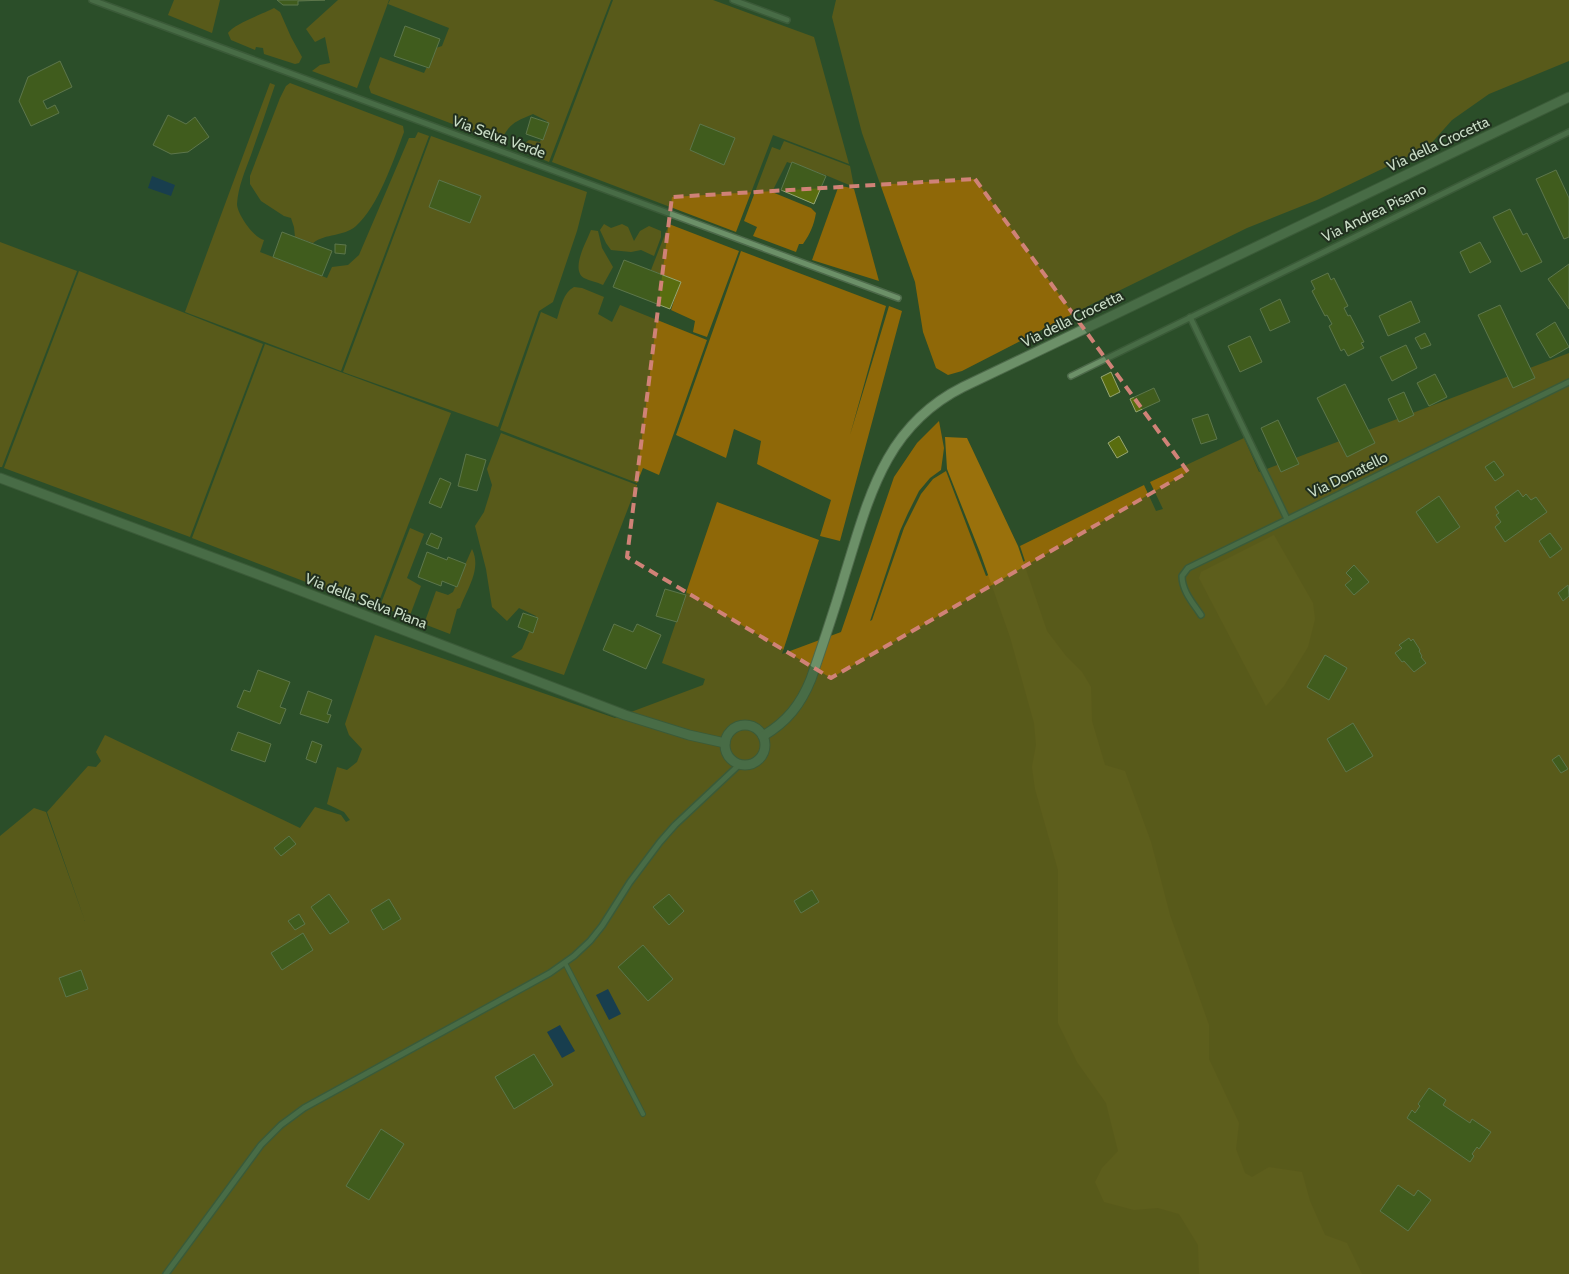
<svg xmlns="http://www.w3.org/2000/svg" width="1569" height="1274" viewBox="0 0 1569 1274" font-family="Cabin,sans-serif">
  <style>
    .green { fill: #8f6808 }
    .forest { fill: #9a710c }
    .water { fill: #012a7b }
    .building { fill: #596d0f; stroke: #97a673 }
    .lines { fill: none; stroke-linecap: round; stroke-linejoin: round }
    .service-casing { stroke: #4d694a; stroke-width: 6 }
    .minor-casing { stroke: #4d694a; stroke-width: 8 }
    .tertiary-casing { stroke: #4d694a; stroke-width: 11 }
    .service { stroke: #6c9068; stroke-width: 4 }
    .minor { stroke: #6c9068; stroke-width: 5 }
    .tertiary { stroke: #6c9068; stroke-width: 9 }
    .marked { fill: none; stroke: #d08277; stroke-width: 4; stroke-dasharray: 10 6; stroke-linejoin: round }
    .labels { text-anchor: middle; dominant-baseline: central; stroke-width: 4; stroke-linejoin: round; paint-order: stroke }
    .street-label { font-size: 15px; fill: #c9dcc6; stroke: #202f1e }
  </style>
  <rect width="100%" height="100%" fill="#2c4e29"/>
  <g class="green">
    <polygon points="174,0 220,0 212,33 168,15"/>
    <polygon points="338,0 389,0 357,88 312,71 320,65 330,63 325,37 315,42 306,29"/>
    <path d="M390 0H611L549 162 518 149 529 140 540 142 547 121 533 114C514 122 510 123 500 142L371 93 369 87 380 57 424 73 436 48 442 46 449 28 388 4Z"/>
    <polygon points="613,0 713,0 814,37 849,164 773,135 736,232 552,162"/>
    <polygon points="836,0 1569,0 1569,61 1489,94 1452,120 1428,147 1317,200 1247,228 1094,303 962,371 948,375 936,368 923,332 915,282 862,133 832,17"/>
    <path d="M274 8 280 12 291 37 302 57 299 63 295 64 264 54 263 48 256 47 255 50 231 40 228 33C234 24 263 14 274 8Z"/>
    <path d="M270 83 275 85C267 109 259 132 251 155 245 171 238 187 237 204 237 214 254 238 264 240L260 252 327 278 332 267 348 265 359 255 409 138H415L418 132 429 136 341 371 185 312Z"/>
    <path d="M290 83 403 126 404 132C394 159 378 207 356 226 343 237 326 233 313 243L295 237 294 227 291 218 284 216 261 201 250 184V176L280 98 286 86Z"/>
    <polygon points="431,136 587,192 577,231 553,302 539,311 498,427 343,372"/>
    <path d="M784 141 850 166 854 187 823 174 787 162 772 192 811 208 816 213C814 225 810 234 803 244H799L796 252 753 236 757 227 744 221 772 147 780 150Z"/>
    <polygon points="839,185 854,189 879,281 812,260"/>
    <polygon points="604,224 611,228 622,224 628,227 634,241 640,231 649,226 661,231 661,237 654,256 641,250 631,252 611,250 606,243 600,230"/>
    <polygon points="669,224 739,251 707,337 693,332 695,321 671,310 680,282 651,270"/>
    <path d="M591 230 598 231 602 248 613 267 603 285C597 282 590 281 584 278 570 269 587 241 591 230Z"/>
    <polygon points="0,242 77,271 2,467 0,467"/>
    <polygon points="741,251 886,306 850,435 889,306 902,311 840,541 820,536 831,500 757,464 761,441 734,429 726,458 676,435"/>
    <polygon points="79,271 263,344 190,537 4,468"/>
    <path d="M574 287 582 288 604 297 598 314 612 322 620 305 707 340 659 475 643 468 637 483 500 430 541 312 557 319C561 307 563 293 574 287Z"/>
    <polygon points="265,344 451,413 376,609 192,538"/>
    <polygon points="1569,353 1569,1274 0,1274 0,836 34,808 46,812 85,921 47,812 88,766 96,767 101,761 96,752 105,735 300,828 315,807 341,815 346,822 350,820 344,812 327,804 337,767 347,770 357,762 362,749 349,735 345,724 375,635 615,718 703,685 705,679 662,663 717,502 819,540 782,654 841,632 894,477 917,443 939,421 944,448 941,470 930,478 919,491 908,513 900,531 870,621 872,620 904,528 921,494 933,479 946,471 986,576 1025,561 1020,546 1144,485 1156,511 1163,509 1150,482 1244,438 1259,472"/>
    <polygon points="501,433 637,485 564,675 511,657 522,649 536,616 519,608 507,621 492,607 486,569 475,526 484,512 489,496 492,485 487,469"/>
    <polygon points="410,528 424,534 407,578 421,586 409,618 380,606"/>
    <path d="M472 549C482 569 467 589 460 608L457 609 450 634 424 624 436 591 448 595 453 592Z"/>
  </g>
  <g class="forest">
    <polygon points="945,437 967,438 1018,546 1047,631 1066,656 1082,672 1091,687 1092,721 1105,765 1125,771 1151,842 1170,915 1209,1025 1209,1059 1239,1123 1236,1149 1245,1173 1252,1177 1269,1167 1302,1172 1310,1201 1325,1235 1347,1243 1362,1274 1199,1274 1198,1245 1179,1214 1158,1208 1134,1210 1104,1202 1095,1182 1102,1168 1118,1151 1106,1103 1077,1062 1058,1023 1058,870 1035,789 1032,767 1036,745 1034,723 1010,637 981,555 947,469"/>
    <polygon points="1274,535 1313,603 1315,619 1308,647 1284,686 1266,706 1199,578 1201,572"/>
  </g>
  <g class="water">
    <polygon points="152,176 175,185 171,196 148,188"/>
    <polygon points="608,989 621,1014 609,1020 596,995"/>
    <polygon points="560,1025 575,1051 562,1058 547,1032"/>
  </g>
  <g class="building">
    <polygon points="277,0 325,0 298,1 298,5 283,5"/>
    <polygon points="405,26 440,39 429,68 394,56"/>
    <polygon points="60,61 72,87 43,101 47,109 55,105 59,113 31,126 19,101 28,77"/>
    <polygon points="168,115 186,124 195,117 209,137 188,152 171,154 153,145"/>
    <polygon points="531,117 549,123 543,140 526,134"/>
    <polygon points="700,124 735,138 724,165 690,150"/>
    <polygon points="792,162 826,176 814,204 781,190"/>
    <polygon points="1556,170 1569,198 1569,237 1564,239 1536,179"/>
    <polygon points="439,180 481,196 470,223 429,207"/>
    <polygon points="1510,209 1523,235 1527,233 1542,262 1521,272 1493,217"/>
    <polygon points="282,232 332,251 322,276 273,257"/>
    <polygon points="1480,242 1491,262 1470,273 1460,252"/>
    <polygon points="335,244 346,245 345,254 335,253"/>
    <polygon points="624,260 681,282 670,309 613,287"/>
    <polygon points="1569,264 1569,309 1548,279"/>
    <polygon points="1328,273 1331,280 1334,278 1348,306 1344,308 1348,316 1350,315 1364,342 1361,343 1364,348 1348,356 1344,349 1341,351 1329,326 1332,324 1327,315 1325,316 1312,291 1315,289 1311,281"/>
    <polygon points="1280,299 1290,322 1270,331 1260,309"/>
    <polygon points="1411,301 1420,322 1388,336 1379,316"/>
    <polygon points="1500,305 1535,378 1513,388 1478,315"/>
    <polygon points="1555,322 1569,347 1550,358 1536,334"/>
    <polygon points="1425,333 1431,345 1421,349 1415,338"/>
    <polygon points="1250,336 1262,362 1240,372 1228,346"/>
    <polygon points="1406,345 1417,368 1392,381 1380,357"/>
    <polygon points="1111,372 1120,392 1110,397 1101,377"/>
    <polygon points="1435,374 1447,397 1429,406 1417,383"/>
    <polygon points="1345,384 1375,443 1347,457 1317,398"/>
    <polygon points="1154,388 1160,401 1136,412 1130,399"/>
    <polygon points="1404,392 1414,415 1399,422 1388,399"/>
    <polygon points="1208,414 1217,439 1201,444 1192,419"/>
    <polygon points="1278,420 1299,464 1281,472 1261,428"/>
    <polygon points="1119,436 1128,452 1117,458 1108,443"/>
    <polygon points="466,454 486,460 477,491 458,486"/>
    <polygon points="1494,461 1504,475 1495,481 1485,467"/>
    <polygon points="440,478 451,483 441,508 429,503"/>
    <polygon points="1518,490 1523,497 1526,494 1531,500 1536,497 1547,512 1505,542 1495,527 1501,522 1496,515 1499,513 1495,507"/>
    <polygon points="1439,496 1460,527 1437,543 1416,512"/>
    <polygon points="431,533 442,538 438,549 426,544"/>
    <polygon points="1550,533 1562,549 1550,558 1539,541"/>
    <polygon points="427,552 447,560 448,557 466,564 457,587 442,581 441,586 418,577"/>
    <polygon points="1354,565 1369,582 1354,595 1345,585 1352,579 1346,573"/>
    <polygon points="1568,585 1569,596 1563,601 1558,593"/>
    <polygon points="665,589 686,595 677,622 656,616"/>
    <polygon points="523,613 538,618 533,633 518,627"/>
    <polygon points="614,624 633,632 637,624 661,635 646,669 603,650"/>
    <polygon points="1409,638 1411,641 1413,639 1420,650 1419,651 1422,656 1421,657 1426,663 1414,672 1404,661 1402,662 1395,653 1402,648 1399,645"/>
    <polygon points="1325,655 1347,668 1329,700 1307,687"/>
    <polygon points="258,670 290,682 280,707 286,709 280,724 237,707 244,690 250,692"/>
    <polygon points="308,691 332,700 327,714 331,715 328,723 300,714"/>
    <polygon points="1353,723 1373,756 1346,772 1327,739"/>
    <polygon points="238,732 271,744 265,762 231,750"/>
    <polygon points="312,741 322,745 316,763 306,759"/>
    <polygon points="1559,755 1568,769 1561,773 1552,760"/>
    <polygon points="289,836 296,844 281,856 274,848"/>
    <polygon points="812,890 819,902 801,913 794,901"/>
    <polygon points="329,894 349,922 330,934 311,907"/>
    <polygon points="669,894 684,911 669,925 653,907"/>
    <polygon points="389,899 401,919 383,930 371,910"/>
    <polygon points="299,914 305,924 295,930 288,921"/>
    <polygon points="303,933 313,950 282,970 271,953"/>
    <polygon points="643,945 673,979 648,1001 618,967"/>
    <polygon points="81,970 88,989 66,997 59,978"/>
    <polygon points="534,1054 553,1085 514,1109 495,1077"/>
    <polygon points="1429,1088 1446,1100 1443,1105 1470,1123 1472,1119 1491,1132 1479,1149 1477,1147 1472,1154 1474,1156 1470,1162 1407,1118 1412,1110 1415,1113 1420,1106 1418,1104"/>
    <polygon points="381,1129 404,1144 369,1200 346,1186"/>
    <polygon points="1398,1185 1414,1196 1418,1190 1431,1200 1408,1231 1380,1211"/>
  </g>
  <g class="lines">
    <defs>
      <polyline id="service" points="565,963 643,1114"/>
      <g id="minor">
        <polyline points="92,0 898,298"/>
        <polyline points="733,0 787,20"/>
        <polyline points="1190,317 1287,519"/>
        <polyline points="1071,376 1569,132"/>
        <path d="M1201 615C1193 603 1182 591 1182 576L1188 568 1569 382"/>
        <polyline points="166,1274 261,1145 281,1125 304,1108 550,973 574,956 590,941 602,926 630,882 660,842 675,825 740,764"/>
      </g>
      <g id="tertiary">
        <polyline points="0,478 249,571 625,715 689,735 725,743"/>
        <circle cx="745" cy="745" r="20"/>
        <path d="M763 736C787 722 801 704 811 679 823 644 835 609 845 574 869 497 885 426 963 387L1569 97"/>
      </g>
    </defs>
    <use href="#service" class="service-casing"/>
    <use href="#minor" class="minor-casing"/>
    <use href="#tertiary" class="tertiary-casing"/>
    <use href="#service" class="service"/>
    <use href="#minor" class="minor"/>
    <use href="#tertiary" class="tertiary"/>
  </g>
  <path d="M0 0H1569V1274H0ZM975 179 1188 472 831 678 627 557 672 197Z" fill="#2c4e29" fill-opacity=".55" fill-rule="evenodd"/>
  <path class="marked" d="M975 179 1188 472 831 678 627 557 672 197Z"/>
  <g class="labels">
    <g class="street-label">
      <text transform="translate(499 137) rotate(20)">Via Selva Verde</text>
      <text transform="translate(1438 144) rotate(-25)">Via della Crocetta</text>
      <text transform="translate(1374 213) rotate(-26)">Via Andrea Pisano</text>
      <text transform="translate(1072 319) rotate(-26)">Via della Crocetta</text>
      <text transform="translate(1348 475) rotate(-26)">Via Donatello</text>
      <text transform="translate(366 601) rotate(21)">Via della Selva Piana</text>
    </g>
  </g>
</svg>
